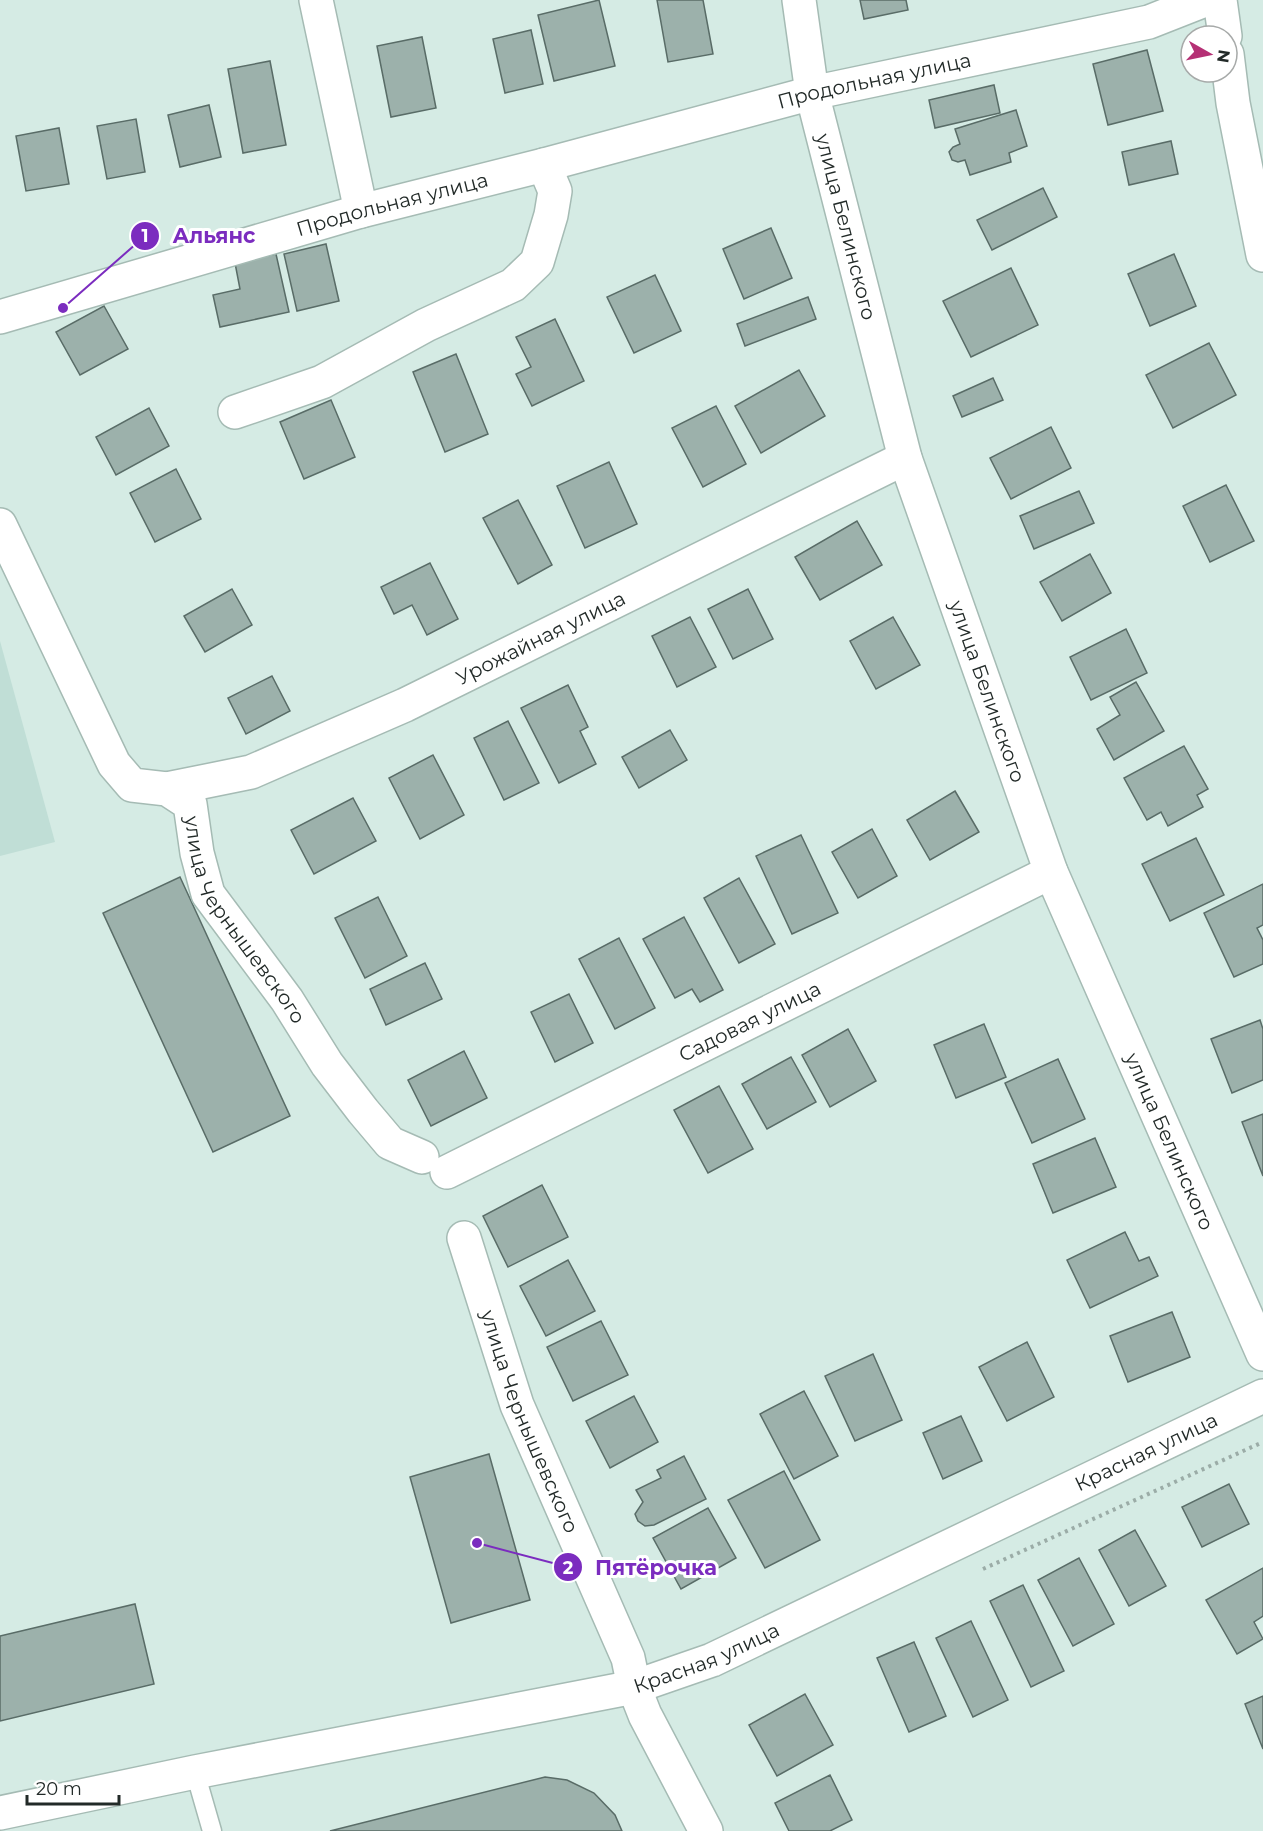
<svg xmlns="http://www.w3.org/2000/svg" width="1263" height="1831" viewBox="0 0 1263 1831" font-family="Montserrat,sans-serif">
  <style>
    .built { fill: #c0ded6 }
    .building { fill: #9cb1ab; stroke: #596c67; stroke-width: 1.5 }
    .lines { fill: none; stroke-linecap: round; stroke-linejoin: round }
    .lane-casing { stroke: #a5bbb4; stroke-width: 21 }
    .street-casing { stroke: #a5bbb4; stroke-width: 36 }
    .secondary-casing { stroke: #a5bbb4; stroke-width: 36 }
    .path { stroke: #9baca7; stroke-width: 4; stroke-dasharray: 3 4.5; stroke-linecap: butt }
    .lane { stroke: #fff; stroke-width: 18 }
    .street { stroke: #fff; stroke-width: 33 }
    .secondary { stroke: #fff; stroke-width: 33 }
    .labels { text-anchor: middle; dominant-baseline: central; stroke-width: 6; stroke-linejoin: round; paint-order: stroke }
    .street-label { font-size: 20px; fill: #222a28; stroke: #fff }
    .leader { fill: none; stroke: #7b2cbf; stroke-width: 2 }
    .callout-dot { fill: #7b2cbf; stroke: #fff; stroke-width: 2 }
    .mark-label { font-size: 18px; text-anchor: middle; font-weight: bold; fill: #fff }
    .callout-label { font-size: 21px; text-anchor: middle; font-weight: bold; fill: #7b2cbf; stroke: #fff; stroke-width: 6; stroke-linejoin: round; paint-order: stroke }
  </style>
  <rect width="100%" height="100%" fill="#d5ebe4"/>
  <polygon class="built" points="0,641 55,842 0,856"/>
  <g class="building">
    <polygon points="599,0 615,66 554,81 538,15"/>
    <polygon points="657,0 703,0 713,54 668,62"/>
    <polygon points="860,0 906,0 908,10 864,19"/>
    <polygon points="531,30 543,84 505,93 493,39"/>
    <polygon points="422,37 436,108 391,117 377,46"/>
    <polygon points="1147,50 1163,111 1108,125 1093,64"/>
    <polygon points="270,61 286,145 243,153 228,69"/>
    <polygon points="994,85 1000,113 935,128 929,100"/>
    <polygon points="209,105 221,157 180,167 168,115"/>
    <polygon points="1016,110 1027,146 1009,153 1011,162 970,175 965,160 958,162 952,160 949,152 953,147 960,144 955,129"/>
    <polygon points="136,119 145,172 107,179 97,126"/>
    <polygon points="59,128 69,184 26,191 16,136"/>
    <polygon points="1171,141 1178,174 1129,185 1122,152"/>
    <polygon points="1043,188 1057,217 992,250 977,220"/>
    <polygon points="771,228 792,278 744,299 723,249"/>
    <polygon points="326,244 339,301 297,311 284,254"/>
    <polygon points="276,254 289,312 220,327 213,295 240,289 235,263"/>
    <polygon points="1174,254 1196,306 1150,326 1128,274"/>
    <polygon points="1011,268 1038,325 971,357 943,301"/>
    <polygon points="655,275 681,331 634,353 607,297"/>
    <polygon points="808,297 816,319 745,346 737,324"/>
    <polygon points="104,306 128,349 80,375 56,332"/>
    <polygon points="555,319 584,381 532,406 516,374 531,367 516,337"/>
    <polygon points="1209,343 1236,395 1173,428 1146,375"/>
    <polygon points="456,354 488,434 445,452 413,372"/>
    <polygon points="799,370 825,416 761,453 735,406"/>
    <polygon points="993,378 1003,400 962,417 953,396"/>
    <polygon points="331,400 355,457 304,479 280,422"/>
    <polygon points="716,406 746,464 703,487 672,428"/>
    <polygon points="149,408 169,446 116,475 96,437"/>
    <polygon points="1051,427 1071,468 1011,499 990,458"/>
    <polygon points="609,462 637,524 585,548 557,486"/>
    <polygon points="176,469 201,519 155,542 130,493"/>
    <polygon points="1226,485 1254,541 1210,562 1183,506"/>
    <polygon points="1079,491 1094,523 1034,549 1020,516"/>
    <polygon points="518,500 552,565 518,584 483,518"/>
    <polygon points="857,521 882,565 820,600 795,557"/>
    <polygon points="1090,554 1111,593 1062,621 1040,582"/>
    <polygon points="430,563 458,619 427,635 412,605 394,614 381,587"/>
    <polygon points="232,589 252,625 205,652 184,616"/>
    <polygon points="748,589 773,639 733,659 708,609"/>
    <polygon points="690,617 716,667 677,687 652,636"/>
    <polygon points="893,617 920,665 876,689 850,641"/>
    <polygon points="1126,629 1147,673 1091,700 1070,657"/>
    <polygon points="272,676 290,711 246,734 228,698"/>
    <polygon points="1136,682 1164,731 1114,760 1097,729 1120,715 1110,697"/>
    <polygon points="568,685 588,727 580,731 596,764 559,783 521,708"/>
    <polygon points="508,721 539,783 504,800 474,738"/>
    <polygon points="670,730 687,760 639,788 622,757"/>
    <polygon points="1184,746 1208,789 1197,795 1203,807 1168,826 1161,812 1147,820 1124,778"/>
    <polygon points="433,755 464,815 420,839 389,778"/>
    <polygon points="955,791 979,832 930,860 907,820"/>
    <polygon points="353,798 376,841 314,874 291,830"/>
    <polygon points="872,829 897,876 858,898 832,852"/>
    <polygon points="801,835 838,913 792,934 756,856"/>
    <polygon points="1196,838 1224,895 1170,921 1142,864"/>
    <polygon points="180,877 290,1116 213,1152 103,913"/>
    <polygon points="739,878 775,944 739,963 704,898"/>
    <polygon points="1263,884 1263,925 1257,928 1263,940 1263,964 1234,977 1204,913"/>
    <polygon points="378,897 407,956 365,978 335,918"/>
    <polygon points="684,917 723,990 700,1002 692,989 675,998 643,939"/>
    <polygon points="619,938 655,1008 615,1029 579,959"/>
    <polygon points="425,963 442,999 386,1025 370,989"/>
    <polygon points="569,994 593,1043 555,1062 531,1012"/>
    <polygon points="1260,1020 1263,1029 1263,1080 1232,1093 1211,1039"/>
    <polygon points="984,1024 1006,1077 956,1098 934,1045"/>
    <polygon points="848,1029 876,1081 830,1107 802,1055"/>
    <polygon points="464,1051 487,1098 431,1126 408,1080"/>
    <polygon points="791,1057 816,1102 767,1129 742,1084"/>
    <polygon points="1058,1059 1085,1119 1032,1143 1005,1083"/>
    <polygon points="719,1086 753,1149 708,1173 674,1110"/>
    <polygon points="1263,1114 1263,1176 1242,1122"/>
    <polygon points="1095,1138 1116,1187 1053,1213 1033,1164"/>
    <polygon points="542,1185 568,1237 508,1267 483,1216"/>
    <polygon points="1125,1232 1139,1261 1149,1257 1158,1276 1090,1308 1067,1260"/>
    <polygon points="568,1260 595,1311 546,1336 520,1286"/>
    <polygon points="1172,1312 1190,1357 1128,1382 1110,1336"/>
    <polygon points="601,1321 628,1375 573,1401 547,1347"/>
    <polygon points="1027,1342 1054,1397 1007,1421 979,1367"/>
    <polygon points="873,1354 902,1420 855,1441 825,1376"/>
    <polygon points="804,1391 838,1456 794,1479 760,1414"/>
    <polygon points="634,1396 658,1442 610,1468 586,1421"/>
    <polygon points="961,1416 982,1461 943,1479 923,1433"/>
    <polygon points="489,1454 530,1600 451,1623 410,1477"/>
    <polygon points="684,1456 706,1499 654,1525 645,1526 638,1521 635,1514 643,1502 636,1490 661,1478 657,1470"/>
    <polygon points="784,1471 820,1540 765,1568 728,1500"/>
    <polygon points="1229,1484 1249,1524 1202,1547 1182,1507"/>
    <polygon points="708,1508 736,1558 681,1589 653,1538"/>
    <polygon points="1135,1530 1166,1586 1129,1606 1099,1550"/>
    <polygon points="1079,1558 1114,1624 1073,1646 1038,1580"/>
    <polygon points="1263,1568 1263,1616 1254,1622 1263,1639 1237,1654 1206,1600"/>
    <polygon points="1023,1585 1064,1671 1031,1687 990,1601"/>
    <polygon points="135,1604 154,1684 0,1721 0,1636"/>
    <polygon points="971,1621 1008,1700 973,1717 936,1638"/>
    <polygon points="914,1642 946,1716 909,1732 877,1658"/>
    <polygon points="805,1694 833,1745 777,1776 749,1725"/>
    <polygon points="1263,1696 1263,1749 1245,1704"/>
    <polygon points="830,1775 852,1820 830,1831 789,1831 775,1803"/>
    <polygon points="545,1777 567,1780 594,1793 615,1815 622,1831 330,1831"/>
  </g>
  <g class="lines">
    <defs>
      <polyline id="lane" points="195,1772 212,1831"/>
      <g id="street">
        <polyline points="316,0 361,211"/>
        <path id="s1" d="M799 0 812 93 905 458 1051 872 1263 1354"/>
        <polyline points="1220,0 1225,36"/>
        <polyline points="1227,54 1233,103 1263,255"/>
        <path id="s2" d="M0 317 361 211 544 165 812 93 1149 22 1205 0"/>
        <polyline points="235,412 322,382 426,325 513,285 537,262 551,215 555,191 544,165"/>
        <path id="s3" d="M0 525 114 764 132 785 167 789 190 804 197 853 208 894 287 1000 327 1064 363 1111 390 1143 422 1157"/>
        <path id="s4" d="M167 789 251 772 405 705 905 458"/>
        <path id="s5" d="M447 1172 1051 872"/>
        <path id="s6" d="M464 1238 517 1405 628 1658 634 1687 645 1715 706 1831"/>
        <path id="s7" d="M634 1687 712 1660 1263 1396"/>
      </g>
      <polyline id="secondary" points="0,1813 195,1772 634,1687"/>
    </defs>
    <use href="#lane" class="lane-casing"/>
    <use href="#street" class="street-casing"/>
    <use href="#secondary" class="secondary-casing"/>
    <polyline class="path" points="983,1569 1263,1442"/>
    <use href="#lane" class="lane"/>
    <use href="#street" class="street"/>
    <use href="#secondary" class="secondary"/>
  </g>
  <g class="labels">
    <g class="street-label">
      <text stroke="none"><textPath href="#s2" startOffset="906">Продольная улица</textPath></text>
      <text stroke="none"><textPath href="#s2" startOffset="408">Продольная улица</textPath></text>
      <text stroke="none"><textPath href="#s1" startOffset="232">улица Белинского</textPath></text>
      <text stroke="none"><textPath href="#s4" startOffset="405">Урожайная улица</textPath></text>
      <text stroke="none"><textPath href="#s1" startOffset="718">улица Белинского</textPath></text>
      <text stroke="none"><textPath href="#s3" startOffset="486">улица Чернышевского</textPath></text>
      <text stroke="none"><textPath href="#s5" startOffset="338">Садовая улица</textPath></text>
      <text stroke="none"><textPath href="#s1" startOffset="1204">улица Белинского</textPath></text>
      <text stroke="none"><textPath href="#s6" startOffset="195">улица Чернышевского</textPath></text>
      <text stroke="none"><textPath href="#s7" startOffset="564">Красная улица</textPath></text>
      <text stroke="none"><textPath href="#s7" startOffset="78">Красная улица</textPath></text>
    </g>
  </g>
  <path class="leader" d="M63 308L145 236M477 1543L568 1567"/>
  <g class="callout-dot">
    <circle cx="63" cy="308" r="6"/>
    <circle cx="477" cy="1543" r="6"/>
    <circle cx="145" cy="236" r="15"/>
    <circle cx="568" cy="1567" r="15"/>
  </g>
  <g class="mark-label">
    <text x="145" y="242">1</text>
    <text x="568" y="1574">2</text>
  </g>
  <g class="callout-label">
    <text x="214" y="243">Альянс</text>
    <text x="656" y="1575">Пятёрочка</text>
  </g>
  <g transform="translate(1209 54) rotate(99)"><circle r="28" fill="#ffffff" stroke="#a7aaa9" stroke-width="1.5"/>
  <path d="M0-4.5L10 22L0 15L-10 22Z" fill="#b53075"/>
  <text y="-9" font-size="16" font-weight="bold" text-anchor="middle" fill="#222a28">N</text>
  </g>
  <path d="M27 1795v9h92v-9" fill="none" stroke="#222a28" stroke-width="3"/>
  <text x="36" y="1795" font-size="18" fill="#222a28" stroke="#ffffff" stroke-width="4.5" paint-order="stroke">20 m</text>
</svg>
